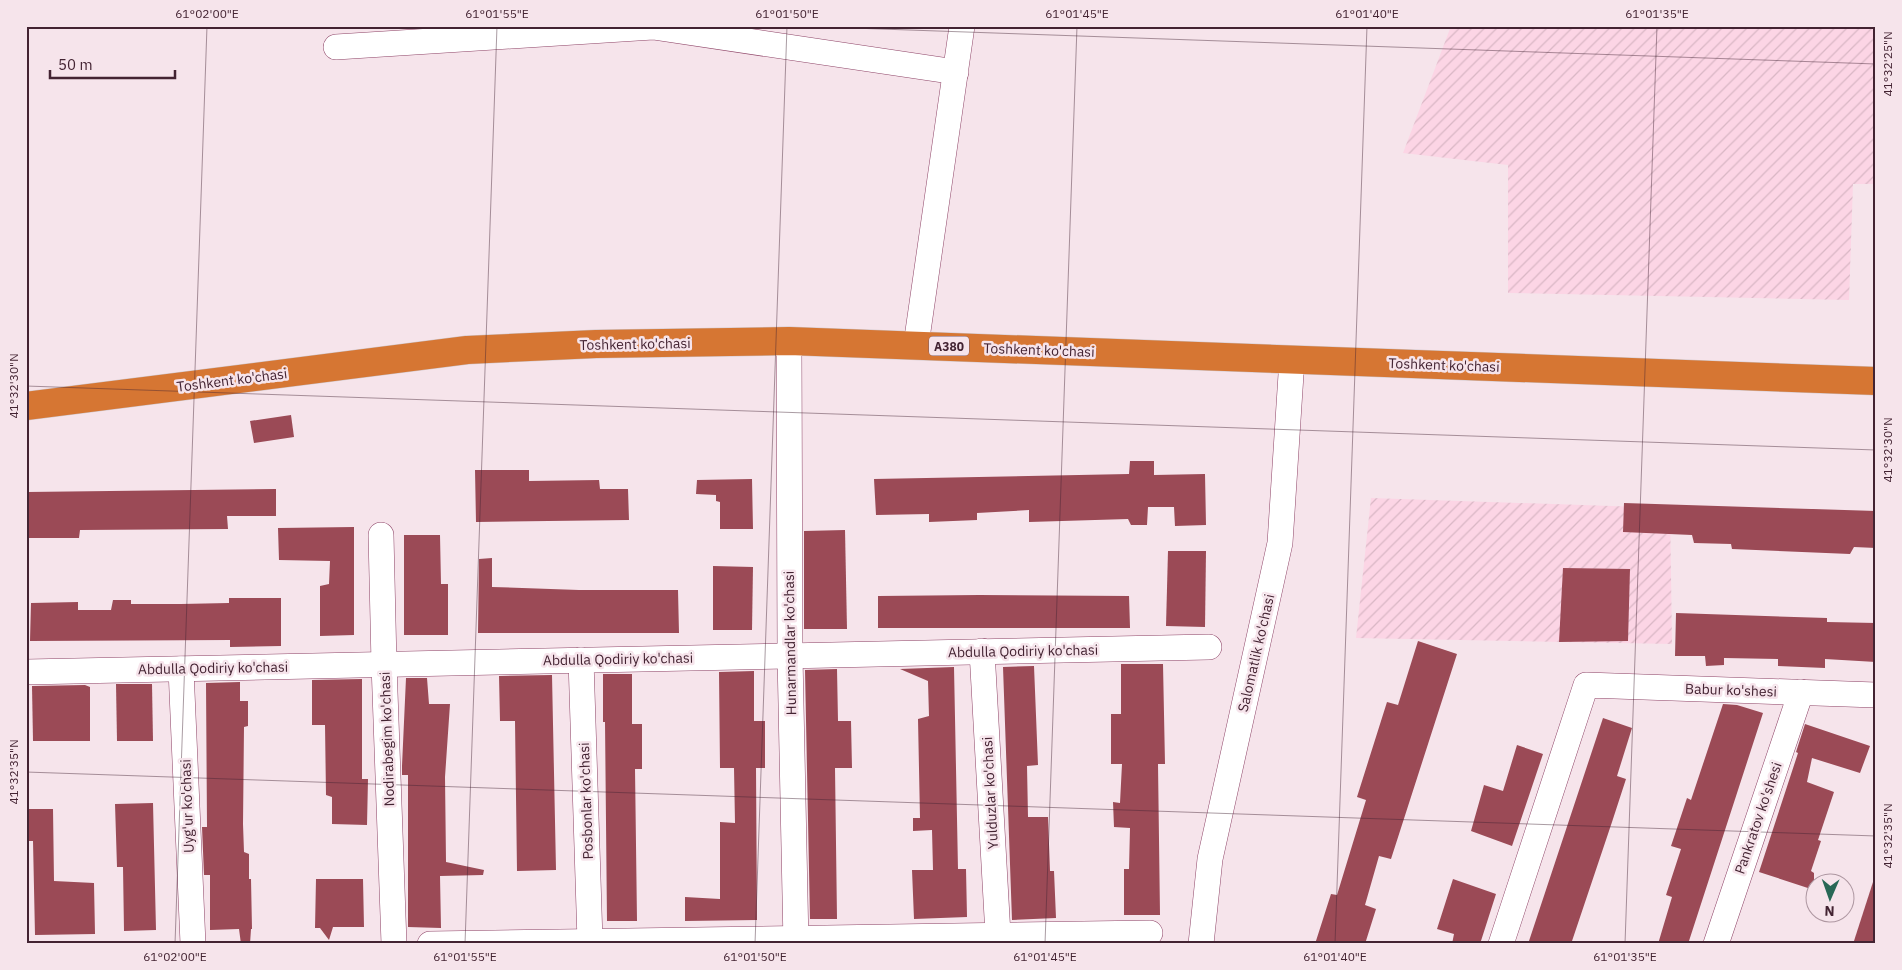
<svg xmlns="http://www.w3.org/2000/svg" width="1902" height="970" viewBox="0 0 1902 970" font-family="'IBM Plex Sans',sans-serif">
  <style>
    .industrial { fill: url(#industrial-furrows) }
    .building { fill: #9b4a56 }
    .lines { fill: none; stroke-linecap: round; stroke-linejoin: round }
    .minor-casing { stroke: #8e4467; stroke-width: 26 }
    .highway-casing { stroke: #cec6ca; stroke-width: 29 }
    .minor { stroke: #fff; stroke-width: 25 }
    .highway { stroke: #d67633; stroke-width: 28 }
    .ticks { fill: none; stroke: #432332; stroke-width: 1; stroke-opacity: 0.45 }
    .labels { text-anchor: middle; dominant-baseline: central; stroke-width: 5; stroke-linejoin: round; paint-order: stroke }
    .shield { fill: #f6e4eb; stroke: #795d6a; stroke-width: 1 }
    .shield-label { font-size: 12px; font-weight: bold; fill: #432332 }
    .street-label { font-size: 14px; fill: #432332; stroke: #f6e4eb }
    .neatline { fill: none; stroke: #432332; stroke-width: 2 }
    .ticks-label { font-size: 12px; text-anchor: middle; fill: #432332 }
  </style>
  <defs>
    <pattern id="industrial-furrows" width="10" height="10" patternUnits="userSpaceOnUse" patternTransform="scale(1.25)"><rect width="10" height="10" fill="#fcd5e5"/><path d="M-1 1l2-2M0 10L10 0M9 11l2-2" fill="none" stroke="#d9b7c5"/></pattern>
  </defs>
  <rect width="100%" height="100%" fill="#f6e4eb"/>
  <g class="industrial">
    <polygon points="1451,26 1876,26 1876,184 1853,184 1849,300 1508,293 1508,165 1403,153"/>
    <polygon points="1371,498 1670,508 1672,644 1356,638"/>
  </g>
  <g class="building">
    <polygon points="291,415 294,437 254,443 250,421"/>
    <polygon points="1130,461 1154,461 1154,475 1205,474 1206,525 1175,526 1174,507 1148,507 1147,525 1131,525 1128,519 1029,522 1029,510 977,513 977,520 929,522 929,514 876,515 874,479 1129,474"/>
    <polygon points="475,470 529,470 529,481 599,480 600,489 628,489 629,520 476,522"/>
    <polygon points="752,479 753,529 720,529 720,502 716,501 716,495 696,494 697,480"/>
    <polygon points="276,489 276,516 227,516 228,529 80,530 79,538 27,538 27,492"/>
    <polygon points="1624,503 1876,511 1876,548 1854,547 1850,554 1732,549 1731,544 1694,543 1692,535 1623,532"/>
    <polygon points="354,527 354,635 320,636 320,586 329,584 330,561 279,560 278,528"/>
    <polygon points="845,530 847,629 804,629 804,531"/>
    <polygon points="404,535 440,535 441,584 448,584 448,635 404,635"/>
    <polygon points="1168,551 1206,551 1205,627 1166,626"/>
    <polygon points="492,558 492,587 579,590 678,590 679,633 478,633 479,559"/>
    <polygon points="713,566 753,567 752,630 713,630"/>
    <polygon points="1563,568 1630,569 1628,641 1559,642"/>
    <polygon points="979,595 1129,596 1130,628 878,628 878,596"/>
    <polygon points="229,598 281,598 281,646 230,647 230,640 30,641 31,603 78,602 78,610 111,610 113,600 131,600 131,604 181,604 229,603"/>
    <polygon points="1676,613 1827,618 1827,622 1876,623 1876,662 1825,659 1825,668 1778,666 1778,659 1724,658 1724,665 1706,666 1705,656 1675,656"/>
    <polygon points="1418,641 1457,654 1391,859 1379,856 1365,905 1376,909 1365,944 1315,944 1331,894 1337,895 1366,800 1357,797 1387,702 1398,705"/>
    <polygon points="1121,664 1163,664 1165,764 1158,764 1160,915 1124,915 1124,869 1129,869 1130,828 1114,827 1113,802 1120,803 1122,764 1111,764 1111,714 1121,714"/>
    <polygon points="1034,666 1038,765 1027,766 1028,817 1048,817 1050,871 1054,871 1056,918 1012,920 1003,667"/>
    <polygon points="954,667 958,869 966,869 967,917 914,919 912,870 933,870 932,830 913,831 913,818 920,818 918,719 929,716 928,681 900,669"/>
    <polygon points="837,669 838,721 851,721 852,768 835,768 837,919 810,919 805,670"/>
    <polygon points="754,671 754,721 765,721 765,768 756,768 757,920 685,921 685,897 720,899 720,822 735,823 734,768 720,768 719,672"/>
    <polygon points="603,674 632,674 632,724 642,724 642,769 635,769 637,921 607,921 605,722 603,722"/>
    <polygon points="552,675 556,870 517,871 515,721 500,721 499,676"/>
    <polygon points="406,678 427,678 429,704 450,704 445,777 446,862 484,870 483,875 440,876 441,928 408,927 408,775 402,775 402,766"/>
    <polygon points="362,679 362,779 368,779 367,825 332,824 332,797 326,795 325,725 312,725 312,680"/>
    <polygon points="240,682 240,701 248,701 248,726 244,727 243,824 244,852 249,854 249,879 251,879 252,929 251,929 250,944 241,944 239,929 210,930 210,875 204,875 202,827 207,827 206,683"/>
    <polygon points="116,684 152,684 153,741 117,741"/>
    <polygon points="85,685 90,687 90,741 33,741 32,686"/>
    <polygon points="1723,704 1737,705 1763,713 1688,944 1658,944 1672,897 1666,895 1681,849 1671,846 1687,798 1691,800"/>
    <polygon points="1603,718 1632,728 1617,776 1626,779 1612,822 1571,944 1528,944"/>
    <polygon points="1805,724 1870,746 1860,773 1812,758 1807,782 1834,792 1818,840 1821,841 1811,871 1814,873 1814,890 1759,872 1798,753 1796,752"/>
    <polygon points="1517,745 1543,754 1512,846 1471,831 1484,785 1503,791"/>
    <polygon points="153,803 156,930 124,931 123,867 117,867 115,804"/>
    <polygon points="26,809 53,809 54,881 94,883 95,934 35,935 33,841 26,841"/>
    <polygon points="316,879 363,879 364,927 333,927 329,940 320,928 315,928"/>
    <polygon points="1453,879 1496,894 1480,944 1452,944 1454,934 1437,929"/>
    <polygon points="1873,882 1876,883 1876,944 1853,944"/>
  </g>
  <g class="lines">
    <defs>
      <g id="minor">
        <polyline points="336,47 653,27 956,72"/>
        <polyline points="789,341 790,656 796,944"/>
        <polyline points="916,345 962,26"/>
        <polyline points="381,535 384,664 394,944"/>
        <polyline points="982,651 998,935"/>
        <polyline points="581,660 590,941"/>
        <polyline points="181,669 193,944"/>
        <polyline points="26,672 1209,647"/>
        <polyline points="430,944 1150,933"/>
        <polyline points="1201,944 1210,859 1280,543 1292,359"/>
        <polyline points="1501,944 1586,685 1876,695"/>
        <polyline points="1716,944 1801,692"/>
      </g>
      <polyline id="highway" points="26,406 467,350 596,344 789,341 1876,381"/>
    </defs>
    <use href="#minor" class="minor-casing"/>
    <use href="#highway" class="highway-casing"/>
    <use href="#minor" class="minor"/>
    <use href="#highway" class="highway"/>
  </g>
  <path class="ticks" d="M795 26 1876 64M26 386 1876 450M26 772 1876 836M175 944 207 26M465 944 497 26M755 944 787 26M1045 944 1077 26M1335 944 1367 26M1625 944 1657 26"/>
  <g class="labels">
    <rect class="shield" x="929" y="336.5" width="40" height="19" rx="4"/>
    <g class="shield-label">
      <text x="949" y="346">A380</text>
    </g>
    <g class="street-label">
      <text transform="translate(635 344) rotate(-1)">Toshkent ko'chasi</text>
      <text transform="translate(1039 350) rotate(2)">Toshkent ko'chasi</text>
      <text transform="translate(1444 365) rotate(2)">Toshkent ko'chasi</text>
      <text transform="translate(232 380) rotate(-7)">Toshkent ko'chasi</text>
      <text transform="translate(790 643) rotate(-91)">Hunarmandlar ko'chasi</text>
      <text transform="translate(1023 651) rotate(-1)">Abdulla Qodiriy ko'chasi</text>
      <text transform="translate(1256 653) rotate(-77)">Salomatlik ko'chasi</text>
      <text transform="translate(618 659) rotate(-1)">Abdulla Qodiriy ko'chasi</text>
      <text transform="translate(213 668) rotate(-1)">Abdulla Qodiriy ko'chasi</text>
      <text transform="translate(1731 690) rotate(2)">Babur ko'shesi</text>
      <text transform="translate(387 739) rotate(-92)">Nodirabegim ko'chasi</text>
      <text transform="translate(990 793) rotate(-93)">Yulduzlar ko'chasi</text>
      <text transform="translate(586 801) rotate(-92)">Posbonlar ko'chasi</text>
      <text transform="translate(187 806) rotate(-92)">Uyg'ur ko'chasi</text>
      <text transform="translate(1758 818) rotate(-71)">Pankratov ko'shesi</text>
    </g>
  </g>
  <rect width="1902" height="970" fill="none" stroke="#f6e4eb" stroke-width="55"/>
  <g transform="translate(1830 898) rotate(182)"><circle r="24" fill="#f6e4eb" stroke="#ae97a1"/>
  <path d="M0-4L9 19L0 12L-9 19Z" fill="#286856"/>
  <text y="-8" font-size="14" font-weight="bold" text-anchor="middle" fill="#432332">N</text>
  </g>
  <path d="M50 70v8h125v-8" fill="none" stroke="#432332" stroke-width="2.5"/>
  <text x="58" y="70" font-size="15" fill="#432332" stroke="#f6e4eb" stroke-width="4" paint-order="stroke">50 m</text>
  <rect x="28" y="28" width="1846" height="914" class="neatline"/>
  <g class="ticks-label">
    <text x="207" y="18">61°02'00"E</text>
    <text x="497" y="18">61°01'55"E</text>
    <text x="787" y="18">61°01'50"E</text>
    <text x="1077" y="18">61°01'45"E</text>
    <text x="1367" y="18">61°01'40"E</text>
    <text x="1657" y="18">61°01'35"E</text>
    <text transform="translate(1888 64) rotate(-90)" y="4">41°32'25"N</text>
    <text transform="translate(14 386) rotate(-90)" y="4">41°32'30"N</text>
    <text transform="translate(1888 450) rotate(-90)" y="4">41°32'30"N</text>
    <text transform="translate(14 772) rotate(-90)" y="4">41°32'35"N</text>
    <text transform="translate(1888 836) rotate(-90)" y="4">41°32'35"N</text>
    <text x="175" y="961">61°02'00"E</text>
    <text x="465" y="961">61°01'55"E</text>
    <text x="755" y="961">61°01'50"E</text>
    <text x="1045" y="961">61°01'45"E</text>
    <text x="1335" y="961">61°01'40"E</text>
    <text x="1625" y="961">61°01'35"E</text>
  </g>
</svg>
